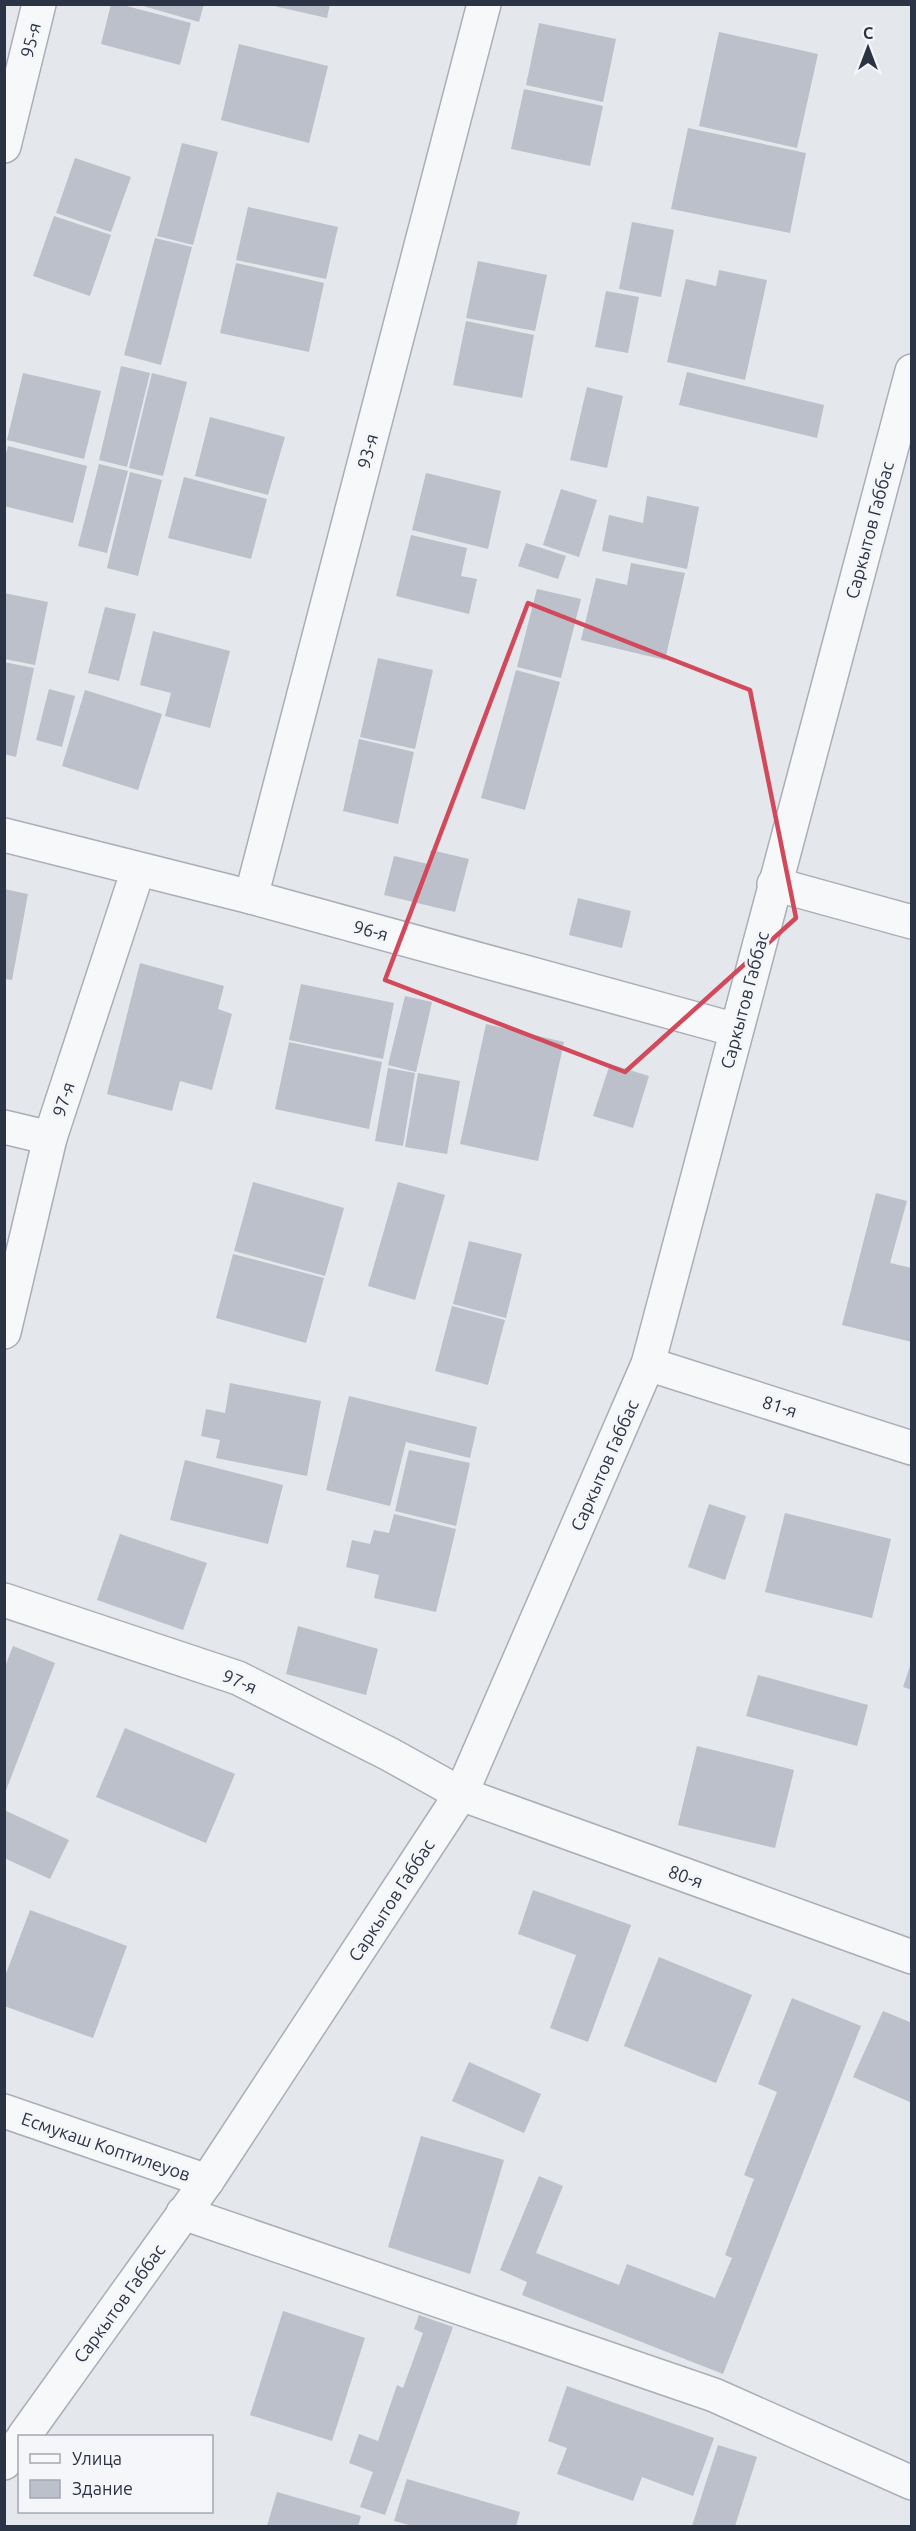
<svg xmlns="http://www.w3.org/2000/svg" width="916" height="2531" viewBox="0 0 916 2531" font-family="Ubuntu,sans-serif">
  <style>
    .building { fill: #bbc0ca }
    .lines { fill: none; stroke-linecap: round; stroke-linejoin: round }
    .minor-casing { stroke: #a9aeb7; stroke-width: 36 }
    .minor { stroke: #f7f8fa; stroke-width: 33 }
    .marked { fill: none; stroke: #d1495b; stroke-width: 4.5; stroke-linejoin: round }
    .labels { text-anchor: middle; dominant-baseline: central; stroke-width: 6; stroke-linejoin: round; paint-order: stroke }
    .street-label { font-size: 18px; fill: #2b3445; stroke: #f4f6f9 }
  </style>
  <rect width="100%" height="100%" fill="#e4e7ec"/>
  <g class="building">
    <polygon points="111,4 119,4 191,23 180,65 101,44"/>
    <polygon points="136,4 204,4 199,22"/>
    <polygon points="265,4 330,4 327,18"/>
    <polygon points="539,23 616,39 603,102 526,85"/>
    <polygon points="719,32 818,54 797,148 699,126"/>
    <polygon points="239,44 328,66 309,143 221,120"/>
    <polygon points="524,89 603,106 590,166 511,149"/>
    <polygon points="688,128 806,153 790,233 671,209"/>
    <polygon points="182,143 218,152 193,245 157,236"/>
    <polygon points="75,158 131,177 111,232 56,213"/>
    <polygon points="248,207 338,227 326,279 236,260"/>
    <polygon points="54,216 111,235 90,296 33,276"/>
    <polygon points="632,222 674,230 661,297 619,289"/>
    <polygon points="155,238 192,247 161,365 124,355"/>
    <polygon points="478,261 547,275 535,331 466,318"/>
    <polygon points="236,263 324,283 309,352 220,333"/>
    <polygon points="719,270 767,280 745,380 667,362 686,279 716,286"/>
    <polygon points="606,291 639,297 628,353 595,347"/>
    <polygon points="466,321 534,335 522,398 453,385"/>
    <polygon points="121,366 150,373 127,467 99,460"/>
    <polygon points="687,372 824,405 817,438 679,405"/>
    <polygon points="23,373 101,391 84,459 7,440"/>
    <polygon points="152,373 187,382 163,476 129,468"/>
    <polygon points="587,387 623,396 607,468 570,460"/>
    <polygon points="210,417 285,437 268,495 195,476"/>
    <polygon points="8,446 87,466 73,523 4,506 4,461"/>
    <polygon points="99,464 128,471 107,553 78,546"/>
    <polygon points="130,472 162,480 138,576 107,568"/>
    <polygon points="426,473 501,491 488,549 412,530"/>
    <polygon points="184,477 267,499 251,559 168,538"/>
    <polygon points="561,489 597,500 579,557 543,545"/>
    <polygon points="647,496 699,507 687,569 602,551 609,515 643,523"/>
    <polygon points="411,535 467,548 461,576 477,579 469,614 396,596"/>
    <polygon points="526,543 566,556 558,579 518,566"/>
    <polygon points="631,563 685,573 665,660 581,640 596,578 627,585"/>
    <polygon points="537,589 581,599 561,678 517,667"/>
    <polygon points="4,593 48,602 35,665 4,659"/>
    <polygon points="105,607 136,614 119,681 88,673"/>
    <polygon points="153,631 230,651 210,728 165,716 171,693 140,685"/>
    <polygon points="378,658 433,670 415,749 360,737"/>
    <polygon points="4,662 34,668 16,757 4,754"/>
    <polygon points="516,670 560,682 525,810 481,798"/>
    <polygon points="49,689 75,696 62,747 36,740"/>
    <polygon points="85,690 162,714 138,790 62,766"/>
    <polygon points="359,739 414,752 398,824 343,811"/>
    <polygon points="431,850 469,859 455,912 384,895 394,856 428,864"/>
    <polygon points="4,889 28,894 12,980 4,979"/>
    <polygon points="578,898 631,911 622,948 569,935"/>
    <polygon points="140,963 224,986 218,1009 232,1014 212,1090 180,1081 172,1111 107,1094"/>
    <polygon points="301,984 394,1003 383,1059 289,1040"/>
    <polygon points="405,996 432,1002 416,1072 388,1065"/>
    <polygon points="486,1024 564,1042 538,1161 460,1144"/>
    <polygon points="289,1042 382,1062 369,1129 275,1109"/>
    <polygon points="610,1064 649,1076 633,1128 593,1116"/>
    <polygon points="388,1068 415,1073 403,1146 375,1141"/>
    <polygon points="418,1073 460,1081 447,1154 405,1147"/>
    <polygon points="253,1182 344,1208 325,1276 234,1251"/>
    <polygon points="398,1182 445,1195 415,1300 368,1286"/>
    <polygon points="876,1193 907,1201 890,1263 912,1268 912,1342 842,1325"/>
    <polygon points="469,1241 522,1254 506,1318 453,1304"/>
    <polygon points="233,1254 324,1278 306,1343 216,1318"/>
    <polygon points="452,1306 505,1320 488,1385 435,1371"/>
    <polygon points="230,1383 321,1401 307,1476 216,1458 220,1440 201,1436 206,1409 225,1413"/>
    <polygon points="349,1396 477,1427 470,1458 406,1442 390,1506 326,1490"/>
    <polygon points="409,1450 470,1463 456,1526 395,1511"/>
    <polygon points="185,1460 283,1485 268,1544 170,1520"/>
    <polygon points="709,1504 746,1516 725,1580 688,1567"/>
    <polygon points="785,1513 891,1539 872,1618 765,1592"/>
    <polygon points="394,1514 456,1529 436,1612 374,1598 379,1575 346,1567 352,1540 370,1544 374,1530 389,1533"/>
    <polygon points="120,1534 207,1563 183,1630 97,1600"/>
    <polygon points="298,1626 378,1649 366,1695 286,1674"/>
    <polygon points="13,1646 55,1663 5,1793 4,1669"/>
    <polygon points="912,1660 912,1690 903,1687"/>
    <polygon points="758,1675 868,1705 857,1746 746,1716"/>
    <polygon points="125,1728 235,1774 206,1843 96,1797"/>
    <polygon points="697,1746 794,1770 775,1848 678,1825"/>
    <polygon points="4,1810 69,1840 50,1879 4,1858"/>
    <polygon points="533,1890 631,1925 588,2042 550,2028 576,1955 518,1934"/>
    <polygon points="30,1910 127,1946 93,2038 4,2006 4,1979"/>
    <polygon points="659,1957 752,1995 716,2083 624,2046"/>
    <polygon points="792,1998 861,2026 723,2374 522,2295 527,2282 500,2270 539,2176 563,2186 536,2253 619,2285 627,2264 715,2298 732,2258 725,2255 754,2179 744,2175 777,2092 758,2084"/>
    <polygon points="883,2011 912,2023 912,2103 853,2077"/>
    <polygon points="469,2062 541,2094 524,2133 452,2101"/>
    <polygon points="421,2136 504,2160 470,2274 388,2247"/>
    <polygon points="283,2311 365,2338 332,2441 250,2415"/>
    <polygon points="419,2315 453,2327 385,2515 360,2507 373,2472 349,2463 359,2434 378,2441 397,2385 403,2388 423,2333 414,2329"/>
    <polygon points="567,2386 714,2438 693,2496 642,2477 633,2501 557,2474 567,2448 548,2441"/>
    <polygon points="718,2445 757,2457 735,2526 692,2526"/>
    <polygon points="407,2479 520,2512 516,2526 413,2526 394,2521"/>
    <polygon points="277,2492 361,2516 358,2526 267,2526"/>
  </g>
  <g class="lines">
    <defs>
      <g id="minor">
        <polyline points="4,146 39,4"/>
        <polyline points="4,835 251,897 736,1030"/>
        <polyline points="774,884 912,922"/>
        <polyline points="251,897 484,4"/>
        <polyline points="4,1127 50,1138"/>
        <polyline points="4,1332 50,1138 138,870"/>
        <polyline points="648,1364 912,1448"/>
        <polyline points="4,1600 238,1678 389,1754 461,1794 912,1957"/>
        <polyline points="4,2111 207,2181"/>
        <polyline points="183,2213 714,2395 912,2483"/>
        <polyline points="24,2436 207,2181 461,1794 648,1364 912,371"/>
        <polyline points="4,2463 20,2442"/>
      </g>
    </defs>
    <use href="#minor" class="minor-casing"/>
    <use href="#minor" class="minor"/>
  </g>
  <path class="marked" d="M528 603 750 690 796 918 625 1072 385 980Z"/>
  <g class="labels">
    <g class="street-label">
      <text transform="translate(30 40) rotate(-76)">95-я</text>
      <text transform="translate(367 451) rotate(-75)">93-я</text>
      <text transform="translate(869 530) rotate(-75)">Саркытов Габбас</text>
      <text transform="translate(371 930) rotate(15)">96-я</text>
      <text transform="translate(744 1000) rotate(-75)">Саркытов Габбас</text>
      <text transform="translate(63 1099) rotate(-72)">97-я</text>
      <text transform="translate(780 1406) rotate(18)">81-я</text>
      <text transform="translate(604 1465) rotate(-66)">Саркытов Габбас</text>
      <text transform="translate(240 1681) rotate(23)">97-я</text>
      <text transform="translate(686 1876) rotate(20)">80-я</text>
      <text transform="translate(391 1900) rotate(-57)">Саркытов Габбас</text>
      <text transform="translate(106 2146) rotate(19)">Есмукаш Коптилеуов</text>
      <text transform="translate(119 2303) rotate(-54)">Саркытов Габбас</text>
    </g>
  </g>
  <rect width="916" height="2531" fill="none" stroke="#2b3445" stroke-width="12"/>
  <rect x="18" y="2435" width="195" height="78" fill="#f4f6f9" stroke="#a4a8b1" stroke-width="1.5"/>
  <rect x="30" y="2454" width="30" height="9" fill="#f7f8fa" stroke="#a4a8b1" stroke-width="1.5"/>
  <text x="72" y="2465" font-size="18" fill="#2b3445">Улица</text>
  <rect x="30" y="2480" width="30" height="18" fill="#bbc0ca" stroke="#a4a8b1" stroke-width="1.5"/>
  <text x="72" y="2495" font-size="18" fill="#2b3445">Здание</text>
  <g transform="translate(868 48)" stroke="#f4f6f9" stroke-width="4.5" paint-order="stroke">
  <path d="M0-4.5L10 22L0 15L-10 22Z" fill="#2b3445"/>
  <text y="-9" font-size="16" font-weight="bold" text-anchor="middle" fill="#2b3445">С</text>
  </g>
</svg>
